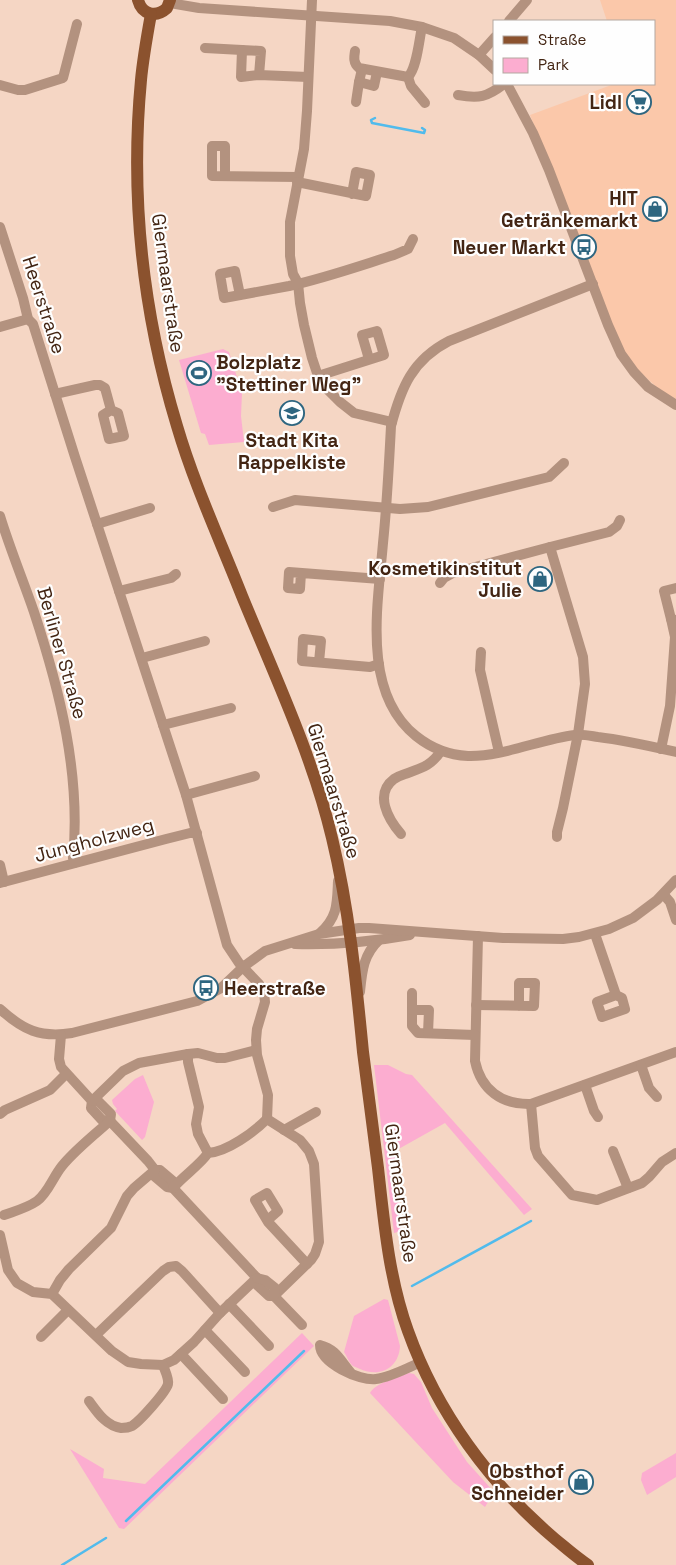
<svg xmlns="http://www.w3.org/2000/svg" width="676" height="1565" viewBox="0 0 676 1565" font-family="'Space Grotesk',sans-serif">
  <style>
    .built { fill: #fbc8aa }
    .green { fill: #fcadd0 }
    .lines { fill: none; stroke-linecap: round; stroke-linejoin: round }
    .stream { stroke: #51bbec; stroke-width: 2.5 }
    .minor { stroke: #b3927f; stroke-width: 10 }
    .major { stroke: #8b522e; stroke-width: 12 }
    .labels { text-anchor: middle; dominant-baseline: central; stroke-width: 4.5; stroke-linejoin: round; paint-order: stroke }
    .poi-label { font-size: 19px; font-weight: bold; fill: #432513; stroke: #fefefe; text-anchor: end }
    .street-label { font-size: 19px; fill: #432513; stroke: #fefefe }
  </style>
  <rect width="100%" height="100%" fill="#f5d6c4"/>
  <polygon class="built" points="600,0 676,0 676,399 663,393 629,362 617,337 592,271 530,115 614,84 655,84 655,21 607,21"/>
  <g class="green">
    <polygon points="223,349 229,352 242,393 241,416 244,442 209,445 205,434 201,433 179,360"/>
    <polygon points="374,1065 388,1065 406,1074 412,1075 532,1209 524,1215 445,1123 395,1151 401,1231 394,1233"/>
    <polygon points="143,1075 154,1102 145,1137 142,1140 115,1111 117,1109 113,1104 112,1100 135,1079"/>
    <path d="M384 1299 388 1300 400 1346C399 1368 380 1378 360 1369 358 1368 355 1367 353 1366 349 1363 347 1356 344 1352L354 1316Z"/>
    <polygon points="302,1333 314,1346 124,1529 119,1528 70,1449 104,1469 103,1478 145,1484"/>
    <path d="M409 1373 414 1374 421 1382 432 1408 467 1462 494 1492 485 1507 453 1482 370 1393C375 1383 399 1377 409 1373Z"/>
    <polygon points="676,1453 676,1477 647,1495 641,1480 642,1473"/>
  </g>
  <g class="lines">
    <g class="stream">
      <polyline points="375,118 371,120 372,123 424,133 425,130 422,128"/>
      <polyline points="412,1286 531,1221"/>
      <polyline points="126,1521 304,1351"/>
      <polyline points="62,1565 106,1538"/>
    </g>
    <g class="minor">
      <polyline points="312,0 307,111 304,149 290,222 290,256 293,274 298,283 300,303 304,325 312,358 318,376 328,390 340,402 354,413 392,422"/>
      <polyline points="170,3 199,8 390,21 422,27 454,38 479,55 495,70"/>
      <polyline points="509,21 527,0"/>
      <polyline points="205,48 242,50"/>
      <path d="M355 51C354 57 353 63 359 68L408 77C417 68 419 40 422 27"/>
      <polyline points="479,55 495,37"/>
      <polyline points="362,69 359,82 374,86 377,72"/>
      <polyline points="259,75 241,77 242,50 261,51 259,75 308,77"/>
      <polyline points="408,77 411,86 425,103"/>
      <polyline points="507,84 533,133 549,170 608,325 621,354 634,372 648,387 676,405"/>
      <polyline points="0,85 18,90 25,90 63,78 77,24"/>
      <path d="M458 95C479 99 487 97 504 84"/>
      <polyline points="356,102 359,82"/>
      <polyline points="225,176 225,146 212,146 212,176 298,177"/>
      <polyline points="297,182 366,196 370,175 356,172 352,194"/>
      <polyline points="0,227 23,298 28,319 33,324 75,457 186,795 227,945 239,963 259,984 264,993 265,1002 257,1029 256,1040 257,1055 268,1095 267,1119"/>
      <path d="M593 284 449 341C412 360 401 388 391 426 389 465 387 504 383 543 378 604 361 692 416 736 431 748 448 755 468 756 503 757 540 739 575 735 583 734 591 736 598 737 624 740 650 746 676 752"/>
      <path d="M240 295 235 271 220 274 224 298C246 294 268 290 289 286 325 278 359 266 394 255L408 249 413 239"/>
      <polyline points="0,327 28,319"/>
      <polyline points="318,376 384,355 377,331 362,335 369,359"/>
      <polyline points="55,394 95,385 100,385 105,388 111,410 118,413 124,436 109,439 103,415 111,410"/>
      <polyline points="273,507 295,500 400,509 428,507 549,477 564,463"/>
      <path d="M0 516C10 549 23 580 34 612 60 691 81 775 73 858L74 863"/>
      <polyline points="97,524 150,508"/>
      <polyline points="301,573 300,589 288,588 289,572 380,579"/>
      <polyline points="440,583 444,578 453,573 550,547"/>
      <polyline points="119,591 171,578 176,574"/>
      <polyline points="671,619 664,591 676,588"/>
      <polyline points="481,652 480,670 499,752"/>
      <polyline points="142,658 205,641"/>
      <polyline points="319,662 321,641 303,639 302,661 370,667 379,664"/>
      <polyline points="163,725 231,708"/>
      <polyline points="661,749 670,706 675,637 671,619 676,620"/>
      <polyline points="186,795 255,776"/>
      <path d="M401 834C388 819 374 794 394 779 397 777 402 775 405 774 421 768 431 766 441 751"/>
      <polyline points="557,837 557,832 563,808 578,734 585,684 583,657 550,547 609,532 617,526 620,520"/>
      <polyline points="0,865 4,882"/>
      <polyline points="0,883 166,839 190,833 197,833"/>
      <polyline points="664,895 670,902 676,920"/>
      <path d="M320 933C338 917 337 903 338 881"/>
      <polyline points="595,934 616,995 622,998 625,1009 602,1017 597,1002 616,995"/>
      <path d="M478 936 475 1061C481 1090 502 1105 531 1104L676 1052"/>
      <path d="M295 944C334 945 371 942 410 935"/>
      <path d="M360 992C362 972 363 955 379 940"/>
      <polyline points="412,993 412,1026 418,1033 475,1035"/>
      <polyline points="476,1005 534,1006 535,983 519,983 519,1006"/>
      <path d="M0 1009C23 1030 40 1038 72 1033L197 1001 221 988 243 967 265 951 319 934 359 928H369L503 938 563 939 579 937 609 929 633 918 657 900 676 880"/>
      <polyline points="412,1010 429,1010 428,1033"/>
      <polyline points="61,1035 59,1059 61,1067 92,1101 97,1100 111,1114 110,1121"/>
      <polyline points="188,1054 188,1062 199,1107 196,1124 198,1134 208,1153"/>
      <polyline points="641,1065 649,1088 657,1097"/>
      <polyline points="585,1085 594,1111 598,1117"/>
      <polyline points="92,1101 91,1108 102,1120 110,1121 148,1161 155,1170 154,1176 167,1187 173,1188 257,1278 257,1285 269,1296 274,1296 302,1325"/>
      <polyline points="92,1101 123,1071 139,1063 188,1054 198,1053 217,1058 225,1058 256,1050"/>
      <polyline points="531,1104 535,1148 538,1156 572,1195 597,1200 642,1183 649,1177 662,1162 676,1153"/>
      <polyline points="0,1114 5,1110 50,1090 66,1074"/>
      <polyline points="267,1119 300,1140 309,1151 314,1164 319,1242 315,1254 311,1260 274,1296"/>
      <polyline points="284,1130 316,1112"/>
      <polyline points="613,1151 628,1188"/>
      <polyline points="155,1170 160,1170 173,1181 173,1188"/>
      <path d="M173 1188C183 1176 200 1165 208 1153 227 1152 254 1132 267 1119"/>
      <path d="M4 1215C15 1211 27 1208 37 1201 48 1193 53 1177 62 1166 75 1150 94 1135 110 1121"/>
      <polyline points="268,1222 270,1218 278,1211 267,1193 255,1200 268,1222 307,1264"/>
      <polyline points="0,1235 8,1270 17,1283 33,1292 52,1294 112,1351 128,1362 141,1364 163,1365 174,1360 194,1342 220,1313 257,1278"/>
      <polyline points="257,1278 265,1280 275,1288 274,1296"/>
      <polyline points="52,1294 60,1280 69,1269 111,1228 127,1196 134,1188 155,1170"/>
      <polyline points="229,1304 269,1346"/>
      <polyline points="205,1330 245,1372"/>
      <polyline points="96,1335 163,1271 169,1267 176,1266 182,1271 220,1313"/>
      <polyline points="41,1337 68,1310"/>
      <polyline points="181,1354 223,1399"/>
      <path d="M351 1373C340 1360 336 1349 320 1345 320 1363 359 1381 376 1379 391 1377 407 1368 421 1362"/>
      <path d="M89 1401C97 1412 106 1426 121 1428 124 1428 130 1427 132 1426 140 1421 166 1392 168 1384 169 1378 165 1371 163 1365"/>
    </g>
    <g class="major">
      <path d="M138 0C142 15 156 18 167 8L170 0"/>
      <path d="M151 14C147 36 143 58 141 80 130 197 143 314 177 426 194 484 220 540 242 596 274 674 313 757 332 838 349 908 356 980 363 1052 368 1091 373 1129 378 1168 384 1222 389 1279 408 1331 437 1412 490 1484 555 1539 566 1548 576 1557 588 1565"/>
    </g>
  </g>
  <defs>
    <symbol id="supermarket-ring" viewBox="-11 -11 22 22"><circle r="9.5" fill="#fefefe" stroke="#2e6680" stroke-width="1.5"/><path d="M-6-5.5h2.5l.6 2H6L4.5 2H-2.5L-4.4-4H-6ZM-1.5 3.2a1.3 1.3 0 1 0 .1 0ZM3 3.2a1.3 1.3 0 1 0 .1 0Z" fill="#2e6680"/></symbol>
    <symbol id="shop-ring" viewBox="-11 -11 22 22"><circle r="9.5" fill="#fefefe" stroke="#2e6680" stroke-width="1.5"/><path d="M-5-2.5h2.3a2.7 3.5 0 0 1 5.4 0H5L5.5 6h-11ZM-1.5-2.5h3a1.5 2.3 0 0 0-3 0Z" fill="#2e6680"/></symbol>
    <symbol id="bus-ring" viewBox="-11 -11 22 22"><circle r="9.5" fill="#fefefe" stroke="#2e6680" stroke-width="1.5"/><path d="M-5-6H5V4H4V6H2V4H-2V6H-4V4H-5ZM-3.5-4V0h7V-4ZM-3.5 1.2v1.5H-2V1.2ZM2 1.2v1.5H3.5V1.2Z" fill="#2e6680"/></symbol>
    <symbol id="stadium-ring" viewBox="-11 -11 22 22"><circle r="9.5" fill="#fefefe" stroke="#2e6680" stroke-width="1.5"/><path d="M0-5a6.5 5 0 1 0 0 10a6.5 5 0 1 0 0-10ZM-3.5-1.8h7v3.6h-7Z" fill="#2e6680"/></symbol>
    <symbol id="school-ring" viewBox="-11 -11 22 22"><circle r="9.5" fill="#fefefe" stroke="#2e6680" stroke-width="1.5"/><path d="M0-5L7-2L0 1L-7-2ZM-4 1L0 2.5L4 1V4Q0 6-4 4Z" fill="#2e6680"/></symbol>
  </defs>
  <g fill-rule="evenodd">
    <use href="#supermarket-ring" x="625" y="88" width="28" height="28"/>
    <use href="#shop-ring" x="641" y="195" width="28" height="28"/>
    <use href="#bus-ring" x="570" y="233" width="28" height="28"/>
    <use href="#stadium-ring" x="185" y="359" width="28" height="28"/>
    <use href="#school-ring" x="278" y="399" width="28" height="28"/>
    <use href="#shop-ring" x="526" y="565" width="28" height="28"/>
    <use href="#bus-ring" x="192" y="974" width="28" height="28"/>
    <use href="#shop-ring" x="567" y="1468" width="28" height="28"/>
  </g>
  <g class="labels">
    <g class="poi-label">
      <text x="622" y="102">Lidl</text>
      <text x="638" y="198">HIT<tspan x="638" dy="22">Getränkemarkt</tspan></text>
      <text x="566" y="247">Neuer Markt</text>
      <text x="216" y="362" text-anchor="start">Bolzplatz<tspan x="216" dy="22">"Stettiner Weg"</tspan></text>
      <text x="292" y="440" text-anchor="middle">Stadt Kita<tspan x="292" dy="22">Rappelkiste</tspan></text>
      <text x="522" y="568">Kosmetikinstitut<tspan x="522" dy="22">Julie</tspan></text>
      <text x="224" y="988" text-anchor="start">Heerstraße</text>
      <text x="564" y="1471">Obsthof<tspan x="564" dy="22">Schneider</tspan></text>
    </g>
    <g class="street-label">
      <text transform="translate(168 283) rotate(82)">Giermaarstraße</text>
      <text transform="translate(44 305) rotate(72)">Heerstraße</text>
      <text transform="translate(62 653) rotate(74)">Berliner Straße</text>
      <text transform="translate(334 791) rotate(73)">Giermaarstraße</text>
      <text transform="translate(94 840) rotate(-15)">Jungholzweg</text>
      <text transform="translate(401 1193) rotate(82)">Giermaarstraße</text>
    </g>
  </g>
  <rect x="493" y="20" width="162" height="65" fill="#fefefe" stroke="#b3a7a0"/>
  <rect x="503" y="36" width="25" height="8" fill="#8b522e" stroke="#b3a7a0"/>
  <text x="538" y="45" font-size="15" fill="#432513">Straße</text>
  <rect x="503" y="58" width="25" height="15" fill="#fcadd0" stroke="#b3a7a0"/>
  <text x="538" y="70" font-size="15" fill="#432513">Park</text>
</svg>
